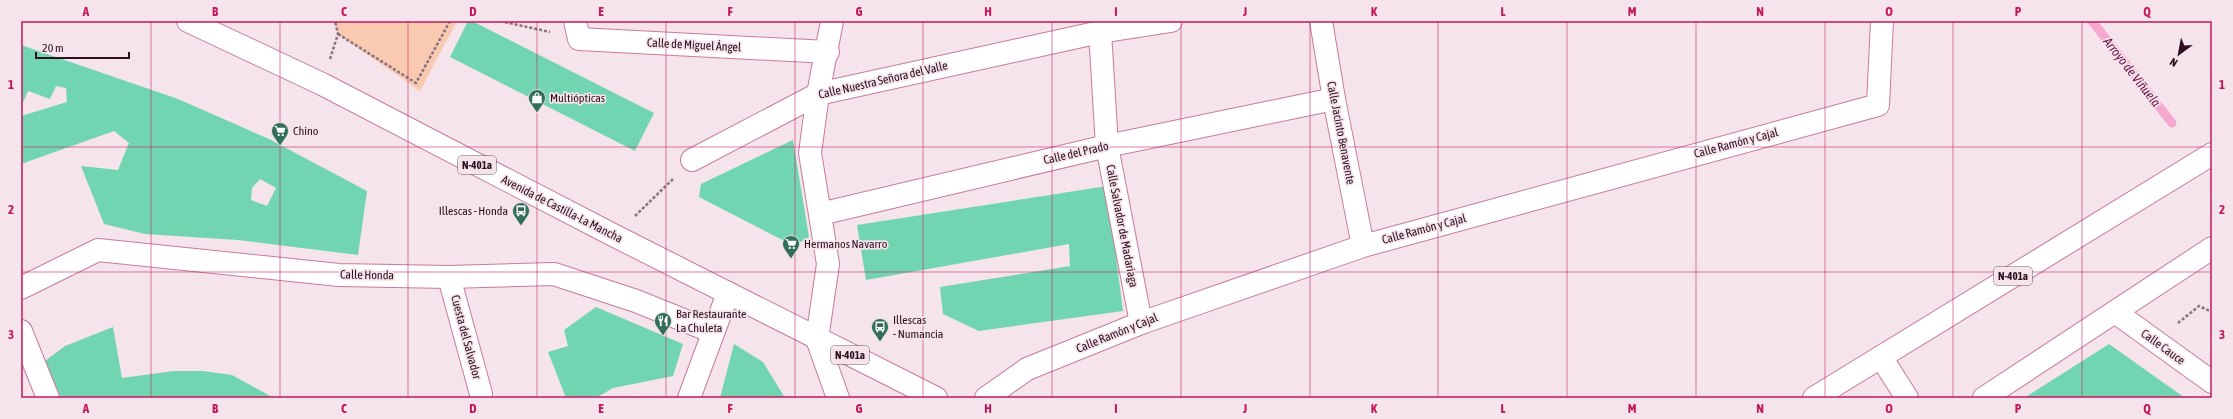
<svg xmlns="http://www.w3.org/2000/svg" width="2233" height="419" viewBox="0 0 2233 419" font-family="'Asap Condensed',sans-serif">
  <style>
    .green { fill: #f9c9b0 }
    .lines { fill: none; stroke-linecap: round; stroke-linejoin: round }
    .stream { stroke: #f6a7ce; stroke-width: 9 }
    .building { fill: #71d5b2; fill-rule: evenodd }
    .street-casing { stroke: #c77aa1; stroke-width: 24 }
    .primary-casing { stroke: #c77aa1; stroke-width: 24 }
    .path { stroke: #89717d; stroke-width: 2.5; stroke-dasharray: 3 2; stroke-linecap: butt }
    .street { stroke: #fff; stroke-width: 22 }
    .primary { stroke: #fff; stroke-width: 22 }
    .grid { fill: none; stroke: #c2185b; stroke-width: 1; stroke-opacity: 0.55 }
    .labels { text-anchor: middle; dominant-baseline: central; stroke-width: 3.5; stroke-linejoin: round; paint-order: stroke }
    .shield { fill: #f5e4eb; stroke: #694f5c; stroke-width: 1 }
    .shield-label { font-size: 11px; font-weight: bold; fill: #2d0f1f }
    .street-label { font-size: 12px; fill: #2d0f1f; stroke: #f5e4eb }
    .poi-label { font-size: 12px; fill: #2d0f1f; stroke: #f5e4eb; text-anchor: start }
    .water-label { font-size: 13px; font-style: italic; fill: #6a0f47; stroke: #f5e4eb }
    .neatline { fill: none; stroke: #c2185b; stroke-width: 1.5 }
    .grid-label { font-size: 13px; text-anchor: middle; font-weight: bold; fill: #c2185b }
  </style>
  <rect width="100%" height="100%" fill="#f5e4eb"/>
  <polygon class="green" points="335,21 457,21 420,91 338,34"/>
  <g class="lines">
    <polyline class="stream" points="2092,21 2172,123"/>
  </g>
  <g class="building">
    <polygon points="468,21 472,21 654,113 635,151 450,57"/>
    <path d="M21 45 178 99 269 139 367 191 358 255 238 240 145 234 104 224 81 166 118 170 129 143 114 131 21 164V116L67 102 66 88 56 86 50 99 28 91 21 107ZM260 179 276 188 267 206 251 200 252 188Z"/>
    <polygon points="793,140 809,237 794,246 699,197 701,184"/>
    <polygon points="1107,186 1123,311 979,331 943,314 940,287 1070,266 1069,244 866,280 857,225"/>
    <polygon points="596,307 683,344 673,376 613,388 596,398 566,398 548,352 568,346 564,330"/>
    <polygon points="113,327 122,378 174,371 203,371 232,375 274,398 61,398 45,361 65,346"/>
    <polygon points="734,344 763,362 785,398 720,398"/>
    <polygon points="2109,344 2185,398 2024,398"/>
  </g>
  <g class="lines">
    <defs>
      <g id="street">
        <polyline points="575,21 579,39 828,52"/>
        <polyline points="832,21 818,94 810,153 828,264 817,339 838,398"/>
        <polyline points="1321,21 1334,99 1363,246"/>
        <polyline points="1100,32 1107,146 1141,323"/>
        <polyline points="692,160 818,94 1100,32 1171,21"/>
        <polyline points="820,214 1107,146 1334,99"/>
        <polyline points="449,277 481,394 481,398"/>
        <polyline points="21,288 98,250 339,275 449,277 554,274 636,301 713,332"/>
        <polyline points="2115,312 2212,382"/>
        <polyline points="21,331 48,398"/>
        <polyline points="1881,357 1907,398"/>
        <polyline points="689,398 728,293"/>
        <polyline points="986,398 1027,369 1141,323 1363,246 1878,105 1882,21"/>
        <polyline points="1984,398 2212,248"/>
      </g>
      <g id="primary">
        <polyline points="188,21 322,84 615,236 936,398"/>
        <polyline points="1814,398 2212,154"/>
      </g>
    </defs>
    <use href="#street" class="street-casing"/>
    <use href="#primary" class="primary-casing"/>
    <g class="path">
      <polyline points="500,21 550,32"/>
      <polyline points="338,34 416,83 450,21"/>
      <polyline points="330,59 338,34 335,21"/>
      <polyline points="635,216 673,179"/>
      <polyline points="2178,323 2199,306 2212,312"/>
    </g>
    <use href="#street" class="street"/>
    <use href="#primary" class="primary"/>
  </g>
  <path class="grid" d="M151 21V398M280 21V398M408 21V398M537 21V398M666 21V398M795 21V398M923 21V398M1052 21V398M1181 21V398M1310 21V398M1438 21V398M1567 21V398M1696 21V398M1825 21V398M1953 21V398M2082 21V398M21 147H2212M21 272H2212"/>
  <defs>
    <symbol id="shop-pin" viewBox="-11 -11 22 30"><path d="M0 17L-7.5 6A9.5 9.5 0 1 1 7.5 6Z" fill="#326f5a" stroke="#f5e4eb"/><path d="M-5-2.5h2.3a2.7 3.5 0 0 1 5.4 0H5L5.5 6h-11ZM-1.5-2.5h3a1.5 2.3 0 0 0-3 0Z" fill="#fff"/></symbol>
    <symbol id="supermarket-pin" viewBox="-11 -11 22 30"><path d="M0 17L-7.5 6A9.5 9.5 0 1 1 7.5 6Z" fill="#326f5a" stroke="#f5e4eb"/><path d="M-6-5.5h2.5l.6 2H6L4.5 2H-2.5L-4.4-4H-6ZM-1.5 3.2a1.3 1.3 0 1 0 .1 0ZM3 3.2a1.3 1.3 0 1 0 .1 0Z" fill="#fff"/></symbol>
    <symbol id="bus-pin" viewBox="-11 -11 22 30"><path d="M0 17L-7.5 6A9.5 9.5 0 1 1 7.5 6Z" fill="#326f5a" stroke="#f5e4eb"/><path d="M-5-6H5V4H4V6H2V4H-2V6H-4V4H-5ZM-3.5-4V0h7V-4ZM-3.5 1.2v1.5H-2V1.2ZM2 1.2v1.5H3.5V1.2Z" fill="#fff"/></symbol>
    <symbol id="restaurant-pin" viewBox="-11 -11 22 30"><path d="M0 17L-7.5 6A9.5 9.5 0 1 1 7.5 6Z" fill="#326f5a" stroke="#f5e4eb"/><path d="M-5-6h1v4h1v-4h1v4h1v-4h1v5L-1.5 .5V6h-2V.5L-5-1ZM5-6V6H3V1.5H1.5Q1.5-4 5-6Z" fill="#fff"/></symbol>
  </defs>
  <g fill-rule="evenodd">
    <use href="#shop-pin" x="527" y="88" width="20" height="27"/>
    <use href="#supermarket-pin" x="270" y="121" width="20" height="27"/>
    <use href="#bus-pin" x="511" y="201" width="20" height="27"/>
    <use href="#supermarket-pin" x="781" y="234" width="20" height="27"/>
    <use href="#restaurant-pin" x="653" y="311" width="20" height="27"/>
    <use href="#bus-pin" x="870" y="317" width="20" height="27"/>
  </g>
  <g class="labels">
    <g class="shield">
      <rect x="458" y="156" width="38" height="18" rx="3"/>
      <rect x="1994" y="267" width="38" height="18" rx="3"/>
      <rect x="831" y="346" width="38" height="18" rx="3"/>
    </g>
    <g class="shield-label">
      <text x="477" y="165">N-401a</text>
      <text x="2013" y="276">N-401a</text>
      <text x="850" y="355">N-401a</text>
    </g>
    <g class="street-label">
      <text transform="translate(694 45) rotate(3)">Calle de Miguel Ángel</text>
      <text transform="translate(883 80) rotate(-13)">Calle Nuestra Señora del Valle</text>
      <text transform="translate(1341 133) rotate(79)">Calle Jacinto Benavente</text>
      <text transform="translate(1736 143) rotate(-15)">Calle Ramón y Cajal</text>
      <text transform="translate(1076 153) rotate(-13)">Calle del Prado</text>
      <text transform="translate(562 209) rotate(27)">Avenida de Castilla-La Mancha</text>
      <text transform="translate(1122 226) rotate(79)">Calle Salvador de Madariaga</text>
      <text transform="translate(1424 229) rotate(-15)">Calle Ramón y Cajal</text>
      <text transform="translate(367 275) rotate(1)">Calle Honda</text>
      <text transform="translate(1117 333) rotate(-22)">Calle Ramón y Cajal</text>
      <text transform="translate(466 337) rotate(75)">Cuesta del Salvador</text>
      <text transform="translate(2163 347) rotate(36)">Calle Cauce</text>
    </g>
    <g class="poi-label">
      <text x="550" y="98">Multiópticas</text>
      <text x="293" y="131">Chino</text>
      <text x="508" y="211" text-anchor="end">Illescas - Honda</text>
      <text x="804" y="244">Hermanos Navarro</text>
      <text x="676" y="314">Bar Restaurante<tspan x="676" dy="14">La Chuleta</tspan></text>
      <text x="893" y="320">Illescas<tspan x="893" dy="14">- Numancia</tspan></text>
    </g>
    <g class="water-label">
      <text transform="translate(2132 72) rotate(52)">Arroyo de Viñuela</text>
    </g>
  </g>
  <rect width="2233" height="419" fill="none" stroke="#f5e4eb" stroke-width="44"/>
  <g transform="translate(2179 54) rotate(212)" stroke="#f5e4eb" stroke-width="3" paint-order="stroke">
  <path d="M0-3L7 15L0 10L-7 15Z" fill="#2d0f1f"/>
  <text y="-6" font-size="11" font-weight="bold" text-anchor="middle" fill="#2d0f1f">N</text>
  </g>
  <path d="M36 52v6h93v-6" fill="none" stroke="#2d0f1f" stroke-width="2"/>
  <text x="42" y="52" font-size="12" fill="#2d0f1f" stroke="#f5e4eb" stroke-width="3" paint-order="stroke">20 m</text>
  <rect x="22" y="22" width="2189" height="375" class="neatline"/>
  <g class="grid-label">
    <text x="86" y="16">A</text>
    <text x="215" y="16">B</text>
    <text x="344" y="16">C</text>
    <text x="473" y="16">D</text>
    <text x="601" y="16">E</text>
    <text x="730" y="16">F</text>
    <text x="859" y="16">G</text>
    <text x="988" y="16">H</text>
    <text x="1116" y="16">I</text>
    <text x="1245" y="16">J</text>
    <text x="1374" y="16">K</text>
    <text x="1503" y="16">L</text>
    <text x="1632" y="16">M</text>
    <text x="1760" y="16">N</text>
    <text x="1889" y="16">O</text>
    <text x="2018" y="16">P</text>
    <text x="2147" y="16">Q</text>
    <text x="11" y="89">1</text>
    <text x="2222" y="89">1</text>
    <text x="11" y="214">2</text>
    <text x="2222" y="214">2</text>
    <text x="11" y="339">3</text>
    <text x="2222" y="339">3</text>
    <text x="86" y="413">A</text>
    <text x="215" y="413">B</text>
    <text x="344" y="413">C</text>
    <text x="473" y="413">D</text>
    <text x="601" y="413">E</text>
    <text x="730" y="413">F</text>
    <text x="859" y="413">G</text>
    <text x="988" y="413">H</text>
    <text x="1116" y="413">I</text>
    <text x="1245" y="413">J</text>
    <text x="1374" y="413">K</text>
    <text x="1503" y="413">L</text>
    <text x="1632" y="413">M</text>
    <text x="1760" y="413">N</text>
    <text x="1889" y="413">O</text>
    <text x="2018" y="413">P</text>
    <text x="2147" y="413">Q</text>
  </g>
</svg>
